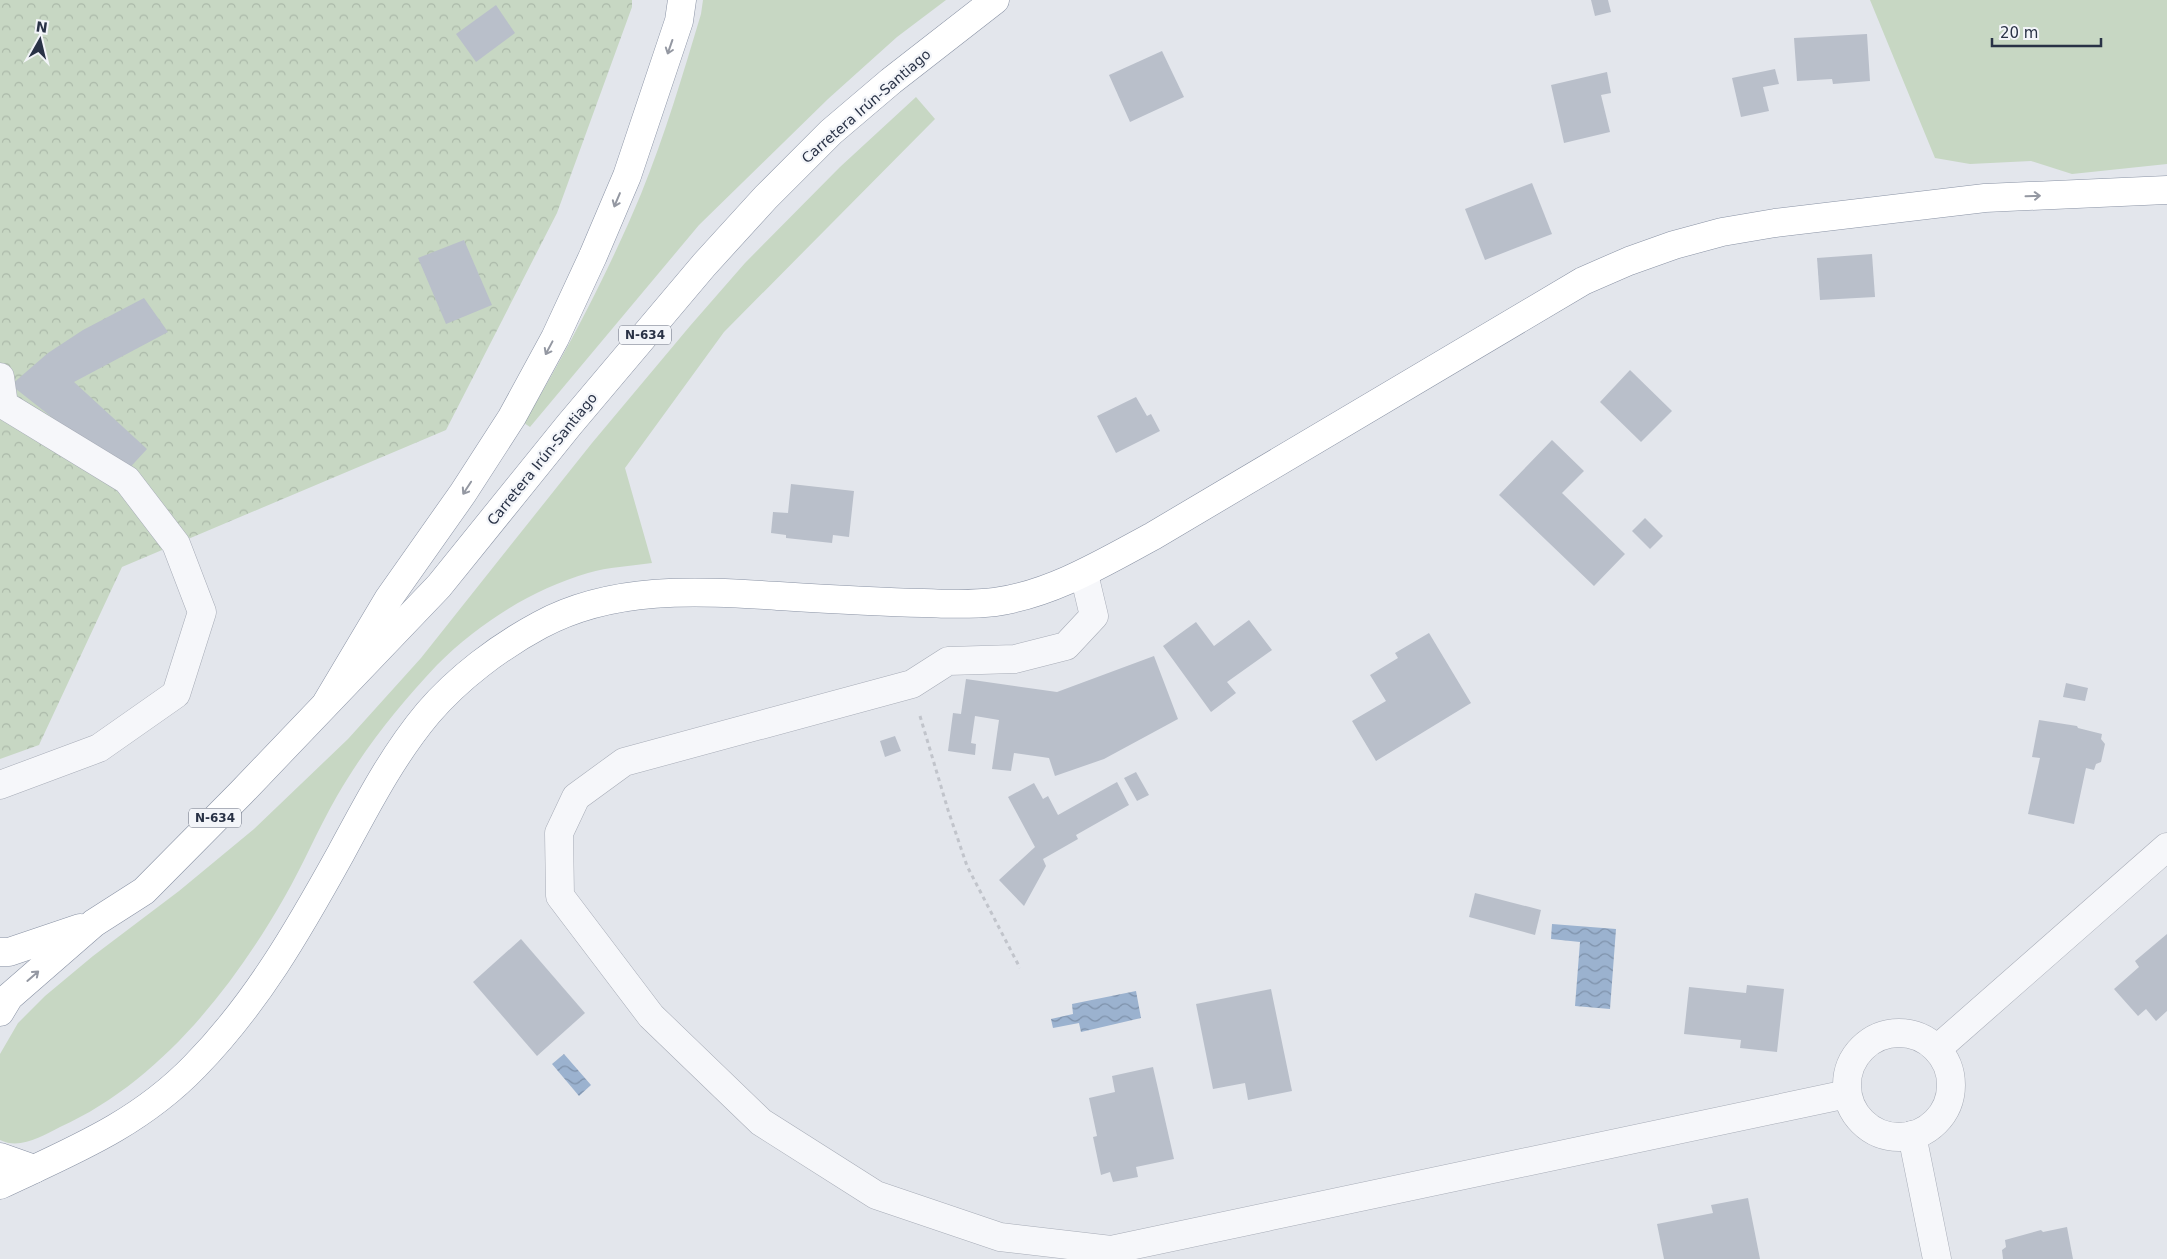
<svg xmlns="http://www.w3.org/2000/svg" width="2167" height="1259" viewBox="0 0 2167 1259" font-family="'DejaVu Sans',sans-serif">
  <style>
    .grass { fill: #c7d7c3 }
    .forest { fill: url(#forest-crowns) }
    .water { fill: url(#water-waves) }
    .building { fill: #b9bfca }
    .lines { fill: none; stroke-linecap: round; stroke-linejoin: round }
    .minor-casing { stroke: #a7acb7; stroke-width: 29 }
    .trunk-casing { stroke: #8992a4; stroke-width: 29 }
    .motorway-casing { stroke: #8992a4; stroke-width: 29 }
    .path { stroke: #c1c4cb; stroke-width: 3; stroke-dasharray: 4 4; stroke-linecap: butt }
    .minor { stroke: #f6f7fa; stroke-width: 28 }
    .trunk { stroke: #fff; stroke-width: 28 }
    .motorway { stroke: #fff; stroke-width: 28 }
    .oneway { stroke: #9498a2 }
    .labels { text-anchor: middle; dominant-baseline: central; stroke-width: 4.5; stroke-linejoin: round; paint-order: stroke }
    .shield { fill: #f3f5f9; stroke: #666c7c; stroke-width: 1 }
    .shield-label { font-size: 12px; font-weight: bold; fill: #293246 }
    .street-label { font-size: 14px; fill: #293246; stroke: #f3f5f9 }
  </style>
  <defs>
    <pattern id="forest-crowns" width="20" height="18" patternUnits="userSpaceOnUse" patternTransform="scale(1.25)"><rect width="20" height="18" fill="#c7d7c3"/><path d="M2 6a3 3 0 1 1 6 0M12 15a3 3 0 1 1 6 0" fill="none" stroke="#abb9a9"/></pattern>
    <pattern id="water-waves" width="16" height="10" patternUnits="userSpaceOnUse" patternTransform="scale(1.25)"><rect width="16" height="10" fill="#9bb2cf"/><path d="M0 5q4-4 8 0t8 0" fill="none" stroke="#7e91aa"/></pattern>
  </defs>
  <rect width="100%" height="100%" fill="#e3e6ec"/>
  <g class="grass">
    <path d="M703 0H946L897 37 828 99 699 225 530 427 524 423C568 349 608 273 641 194 665 135 683 74 701 14Z"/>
    <polygon points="1870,0 2167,0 2167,164 2072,174 2031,161 1970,164 1935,158"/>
    <path d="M916 97 935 119 724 332 625 468 652 563C631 566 608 567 588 573 531 590 479 623 437 665 400 704 364 749 337 796 318 829 303 865 284 898 232 989 158 1083 60 1127 42 1136 20 1150 0 1140V1054L18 1023 45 996 93 956 179 891 254 829 348 739 421 658 592 443 690 326 745 263 840 167Z"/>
  </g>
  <polygon class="forest" points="0,0 632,0 632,7 557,213 446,430 122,567 39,745 0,759"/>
  <g class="water">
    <polygon points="1552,924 1616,929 1610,1009 1575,1006 1580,942 1551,939"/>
    <polygon points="1136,991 1141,1018 1081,1032 1079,1023 1053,1028 1051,1019 1073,1014 1072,1004"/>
    <polygon points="564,1054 591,1085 579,1096 552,1064"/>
  </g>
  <g class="building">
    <polygon points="1591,0 1608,0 1611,12 1595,16"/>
    <polygon points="496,5 515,33 476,62 456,34"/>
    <polygon points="1867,34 1870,81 1833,84 1832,79 1797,81 1794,38"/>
    <polygon points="1162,51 1184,97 1130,122 1109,75"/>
    <polygon points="1775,69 1779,84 1763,87 1769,111 1741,117 1732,78"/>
    <polygon points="1607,72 1611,93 1601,95 1610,132 1564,143 1551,85"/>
    <polygon points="1532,183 1552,234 1485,260 1465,209"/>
    <polygon points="464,240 492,305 446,324 418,258"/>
    <polygon points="1872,254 1875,297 1820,300 1817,258"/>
    <polygon points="144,298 168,332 74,382 147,449 124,474 11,385 48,353 83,330"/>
    <polygon points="1630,370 1672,411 1641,442 1600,402"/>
    <polygon points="1136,397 1147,416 1151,414 1160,431 1116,453 1097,416"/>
    <polygon points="1552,440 1584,471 1562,493 1625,554 1594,586 1499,495"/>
    <polygon points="791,484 854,491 849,537 833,535 832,543 786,538 786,535 771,533 773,512 788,513"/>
    <polygon points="1645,518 1663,536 1650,549 1632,531"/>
    <polygon points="1249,620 1272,650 1227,682 1236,693 1211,712 1163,646 1196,622 1214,646"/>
    <polygon points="1429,633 1471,703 1376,761 1352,721 1386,701 1370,675 1398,658 1395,653"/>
    <polygon points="1154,656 1178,719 1104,759 1055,776 1049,758 1014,753 1011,771 992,769 999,720 975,716 971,743 976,744 975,755 948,751 953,713 961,714 966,679 1057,692"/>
    <polygon points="2066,683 2088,688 2085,701 2063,697"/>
    <polygon points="2039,720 2077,726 2078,728 2102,734 2101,739 2105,744 2101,762 2096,764 2094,770 2086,768 2074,824 2028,814 2040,758 2032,757"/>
    <polygon points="895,736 901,751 885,757 880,741"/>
    <polygon points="1136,772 1149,795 1137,801 1124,778"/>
    <polygon points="1117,782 1129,805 1076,835 1078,839 1043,859 1046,866 1024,906 999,880 1035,847 1008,797 1034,783 1043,799 1048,796 1058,815"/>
    <polygon points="1475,893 1541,910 1535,935 1469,917"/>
    <polygon points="2167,934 2167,1011 2156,1021 2146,1009 2138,1016 2114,989 2139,967 2135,961"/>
    <polygon points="521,939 585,1013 537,1056 473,982"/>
    <polygon points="1747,985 1784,989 1777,1052 1740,1048 1741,1040 1684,1034 1689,987 1746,993"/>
    <polygon points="1271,989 1292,1091 1248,1100 1245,1083 1213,1089 1196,1004"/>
    <polygon points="1153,1067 1174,1159 1136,1167 1138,1177 1113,1182 1110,1172 1101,1175 1093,1137 1097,1136 1089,1098 1115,1092 1112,1076"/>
    <polygon points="1748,1198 1760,1259 1664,1259 1657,1224 1713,1213 1711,1205"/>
    <polygon points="2067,1227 2073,1259 2003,1259 2002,1250 2006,1247 2005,1240 2041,1230 2043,1232"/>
  </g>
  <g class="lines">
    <defs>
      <g id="minor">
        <polyline points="0,377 4,405 127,480 176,544 202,612 176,694 99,748 0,785"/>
        <polyline points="1084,574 1094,616 1066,646 1015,659 948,661 912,684 624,762 576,797 559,833 560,896 651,1016 761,1122 876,1195 1000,1237 1111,1250 1847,1094"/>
        <circle cx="1899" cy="1085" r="52"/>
        <polyline points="1937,1049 2167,847"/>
        <polyline points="1912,1135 1937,1259"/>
      </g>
      <g id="trunk">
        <polyline points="0,952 9,952 80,928"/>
        <polyline points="0,1012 9,997 94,923 144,891 241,793 439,586 569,425 704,265 766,197 831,132 891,81 995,0"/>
      </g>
      <g id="motorway">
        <polyline points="327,702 389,598 463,493 512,417 555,338 593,256 627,176 679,21 682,0"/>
        <polyline points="0,1157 34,1169"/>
        <path d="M0 1185C72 1151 138 1125 195 1066 256 1004 299 929 341 853 367 805 392 756 428 713 458 678 499 647 540 625 614 585 699 591 779 596 827 599 875 602 923 603 946 604 972 605 995 602 1052 594 1103 563 1153 536L1583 281 1629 261 1674 245 1722 232 1775 223 1985 198 2167 190"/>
      </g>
    </defs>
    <use href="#minor" class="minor-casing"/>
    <use href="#trunk" class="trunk-casing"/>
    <use href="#motorway" class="motorway-casing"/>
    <polyline class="path" points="920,716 948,810 967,866 1020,968"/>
    <use href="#minor" class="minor"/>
    <use href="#trunk" class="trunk"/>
    <use href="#motorway" class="motorway"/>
  </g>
  <defs><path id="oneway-shaft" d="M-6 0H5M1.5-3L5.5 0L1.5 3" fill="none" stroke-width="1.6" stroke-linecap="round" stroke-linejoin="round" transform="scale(1.25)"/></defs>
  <g class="oneway">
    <use href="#oneway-shaft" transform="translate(670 47) rotate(109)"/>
    <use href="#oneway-shaft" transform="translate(2033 196) rotate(-2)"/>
    <use href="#oneway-shaft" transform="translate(617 200) rotate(113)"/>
    <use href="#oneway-shaft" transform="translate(549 348) rotate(118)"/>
    <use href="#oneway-shaft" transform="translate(467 488) rotate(123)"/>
    <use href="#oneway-shaft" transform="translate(33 976) rotate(-41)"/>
  </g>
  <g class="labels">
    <g class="shield">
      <rect x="619" y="325.5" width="52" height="19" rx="4"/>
      <rect x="189" y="808.5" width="52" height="19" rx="4"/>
    </g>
    <g class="shield-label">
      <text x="645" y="335">N-634</text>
      <text x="215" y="818">N-634</text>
    </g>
    <g class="street-label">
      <text transform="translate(866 106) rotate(-41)">Carretera Irún-Santiago</text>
      <text transform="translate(542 459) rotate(-51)">Carretera Irún-Santiago</text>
    </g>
  </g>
  <g transform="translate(40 40) rotate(8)" stroke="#f3f5f9" stroke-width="4" paint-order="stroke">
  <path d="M0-4L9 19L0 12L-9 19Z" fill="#293246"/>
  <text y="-8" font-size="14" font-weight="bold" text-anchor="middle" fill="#293246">N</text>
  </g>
  <path d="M1992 38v8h109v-8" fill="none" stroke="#293246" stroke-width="2.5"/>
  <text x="2000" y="38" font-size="15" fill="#293246" stroke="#f3f5f9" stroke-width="4" paint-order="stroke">20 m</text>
</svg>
